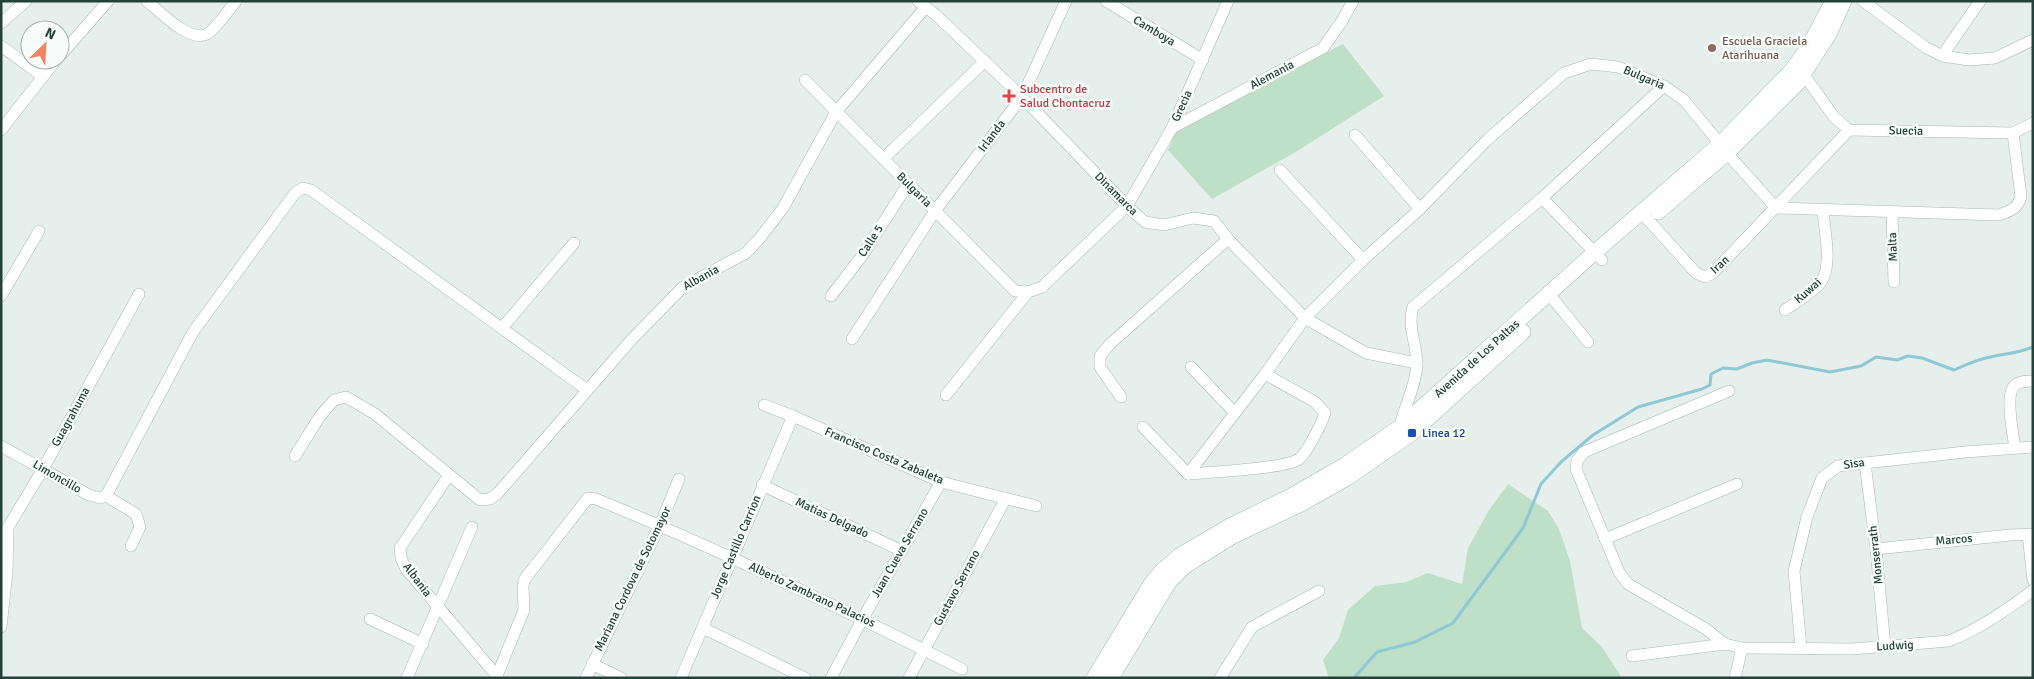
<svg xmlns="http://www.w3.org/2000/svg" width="2034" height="679" viewBox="0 0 2034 679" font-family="Signika,sans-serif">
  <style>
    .green { fill: #bfe0c8 }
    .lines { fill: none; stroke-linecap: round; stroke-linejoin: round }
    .stream { stroke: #8ec9d4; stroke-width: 3 }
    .minor-casing { stroke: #a8b8b2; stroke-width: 12 }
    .secondary-casing { stroke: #a4bbb3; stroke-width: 16 }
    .minor { stroke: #fff; stroke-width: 11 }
    .secondary { stroke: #fff; stroke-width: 15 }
    .education-dot { fill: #8d6e63; stroke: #f7fbf9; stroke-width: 2 }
    .health-dot { fill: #e0444e; stroke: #f7fbf9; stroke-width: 2 }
    .transit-dot { fill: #1a4fb4; stroke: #f7fbf9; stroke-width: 2 }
    .labels { text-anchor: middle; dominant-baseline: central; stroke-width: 5; stroke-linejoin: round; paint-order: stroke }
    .street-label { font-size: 12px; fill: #24423a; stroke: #f7fbf9 }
    .education-label { font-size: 12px; fill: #785e54; stroke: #f7fbf9; text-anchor: start }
    .health-label { font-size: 12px; fill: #be3a42; stroke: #f7fbf9; text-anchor: start }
    .transit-label { font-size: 12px; fill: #164399; stroke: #f7fbf9; text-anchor: start }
  </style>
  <rect width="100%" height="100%" fill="#e6efeb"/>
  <g class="green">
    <polygon points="1343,44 1384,96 1294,153 1212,199 1168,150 1176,131"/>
    <polygon points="1508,484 1548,511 1559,529 1570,561 1582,628 1602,647 1622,678 1329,678 1323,660 1339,638 1348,610 1375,586 1406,582 1428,573 1462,584 1468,548 1489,510"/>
  </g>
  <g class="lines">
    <path class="stream" d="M1354 678 1377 652 1415 642 1453 623 1523 528 1541 484 1561 462 1593 435 1638 407 1702 389 1710 385 1711 374 1723 368 1737 369 1752 363 1767 360 1830 372 1861 366 1876 357 1897 360 1908 356 1922 358 1954 370C1967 364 1981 358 1995 356 2010 353 2018 353 2033 347"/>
    <defs>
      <g id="minor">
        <path d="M147 1C160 12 190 43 207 34 214 31 230 8 236 1"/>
        <polyline points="918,1 936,15 1022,97 1127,206 1145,222 1164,225 1193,218 1214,221 1228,239 1305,318 1366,353 1417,363"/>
        <polyline points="1106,1 1203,60"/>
        <polyline points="1863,1 1925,47 1942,56 1969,60 1995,58 2033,40"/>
        <polyline points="1,23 26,1"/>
        <polyline points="1,46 42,76"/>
        <polyline points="60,56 108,1"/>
        <polyline points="1942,56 1980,1"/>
        <polyline points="1804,75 1834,117 1849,130 2013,133 2033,123"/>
        <polyline points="805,80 1015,291 1028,292"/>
        <polyline points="1172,128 1323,48 1342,21 1353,1"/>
        <polyline points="1,130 56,60"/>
        <polyline points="1355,135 1420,209"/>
        <polyline points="883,159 985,61"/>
        <polyline points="1280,170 1363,260"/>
        <polyline points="1542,198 1602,260"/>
        <polyline points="1641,212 1696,273 1705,277 1713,273 1849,130"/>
        <polyline points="1892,212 1894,282"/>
        <polyline points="1549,294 1588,342"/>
        <polyline points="1,296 39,231"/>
        <polyline points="831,296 862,256 908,184"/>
        <path d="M1785 310C1795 303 1814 291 1821 282 1833 265 1824 229 1823 210"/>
        <polyline points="502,328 574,243"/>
        <polyline points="852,339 935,211 1022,97 1066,1"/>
        <polyline points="1191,367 1235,413"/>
        <polyline points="946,395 1028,292 1042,287 1127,206 1172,128 1228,1"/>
        <polyline points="1121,397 1100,367 1100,356 1110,344 1228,239"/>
        <polyline points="764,405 793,416 941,482 1036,506"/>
        <polyline points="1143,427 1188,474"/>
        <path d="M1400 427C1404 406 1416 387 1417 364 1417 345 1407 326 1413 307L1542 198 1664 86"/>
        <polyline points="1,446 89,495 100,498 106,496 136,514 140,527 131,546"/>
        <path d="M2015 448C2013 434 2005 396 2014 386 2019 381 2026 381 2033 381"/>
        <polyline points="295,456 320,416 334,400 346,397 375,414 480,500 490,499 498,493 632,339 683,287 746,253 760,238 783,208 836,112 925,8"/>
        <polyline points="1865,463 1876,549 1885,647"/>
        <path d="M1188 474 1265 374 1305 318 1363 260 1420 209 1487 140 1564 73 1591 64 1618 67 1664 86 1684 100 1734 161 1776 208 1999 215C2010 211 2017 209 2021 197L2013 133"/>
        <path d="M1188 474C1210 472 1285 469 1299 459 1307 453 1322 423 1325 413L1315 402 1265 374"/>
        <polyline points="449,475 400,548 401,558 406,569 497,676"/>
        <polyline points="762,485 902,551"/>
        <polyline points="106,496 193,332 295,193 303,188 311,190 587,390"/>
        <polyline points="2028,535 2033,580"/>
        <polyline points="1,539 43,469 139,294"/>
        <polyline points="1605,539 1737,484"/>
        <polyline points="1876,549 2010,535 2033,534"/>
        <polyline points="370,619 423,644"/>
        <polyline points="1,627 7,572 8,529"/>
        <polyline points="703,628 805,678"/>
        <polyline points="1725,644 1706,629 1628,584 1619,572 1576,469 1577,461 1584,452 1729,391"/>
        <polyline points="1801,648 1794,571 1807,517 1822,478 1838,466 1965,452 2033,447"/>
        <path d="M1632 656 1725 644 1742 648 1852 649 1949 641C1979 629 2007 610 2033 590"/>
        <polyline points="592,664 621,678"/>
        <polyline points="407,678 472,527"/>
        <path d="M496 678 524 610 523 586 524 580 588 498 596 499C721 550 841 608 962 669"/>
        <polyline points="586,678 660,525 679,479"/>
        <polyline points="681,678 793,416"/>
        <polyline points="831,678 863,618 941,482"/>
        <polyline points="909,678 1006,498"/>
        <polyline points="1220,678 1252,627 1319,591"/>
        <polyline points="1735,678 1742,648"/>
      </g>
      <g id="secondary">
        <polyline points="1658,212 1727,153 1797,84 1829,34 1844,1"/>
        <polyline points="1094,678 1151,584 1163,570 1179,556 1230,526 1291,496 1345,465 1400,427 1595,252 1720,144 1792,70 1808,48 1833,1"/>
        <polyline points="1111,678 1169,582 1185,566 1233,536 1299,505 1347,478 1412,433 1523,332"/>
      </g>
    </defs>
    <use href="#minor" class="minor-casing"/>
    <use href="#secondary" class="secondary-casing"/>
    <use href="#minor" class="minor"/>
    <use href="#secondary" class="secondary"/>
  </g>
  <circle class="education-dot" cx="1712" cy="48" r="5"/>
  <path class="health-dot" d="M1006.5 88.5h5v5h5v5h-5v5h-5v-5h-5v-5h5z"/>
  <rect class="transit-dot" x="1407" y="428" width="10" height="10" rx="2.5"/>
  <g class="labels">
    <g class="street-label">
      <text transform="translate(1154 31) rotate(31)">Camboya</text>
      <text transform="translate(1272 75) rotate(-28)">Alemania</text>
      <text transform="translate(1644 78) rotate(23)">Bulgaria</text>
      <text transform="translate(1182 106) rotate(-65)">Grecia</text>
      <text transform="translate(1906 131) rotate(1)">Suecia</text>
      <text transform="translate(992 136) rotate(-53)">Irlanda</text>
      <text transform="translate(914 190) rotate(45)">Bulgaria</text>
      <text transform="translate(1116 194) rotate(45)">Dinamarca</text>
      <text transform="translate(871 241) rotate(-57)">Calle 5</text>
      <text transform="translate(1893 247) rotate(-92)">Malta</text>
      <text transform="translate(1720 265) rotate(-42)">Iran</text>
      <text transform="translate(701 278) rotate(-29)">Albania</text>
      <text transform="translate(1808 291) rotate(-41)">Kuwai</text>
      <text transform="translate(1477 359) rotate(-42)">Avenida de Los Paltas</text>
      <text transform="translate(71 417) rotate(-61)">Guagrahuma</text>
      <text transform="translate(884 456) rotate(23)">Francisco Costa Zabaleta</text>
      <text transform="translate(1854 464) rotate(-8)">Sisa</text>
      <text transform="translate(57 477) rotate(30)">Limoncillo</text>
      <text transform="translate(832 518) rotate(25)">Matias Delgado</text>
      <text transform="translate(1954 540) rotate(-5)">Marcos</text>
      <text transform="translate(736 547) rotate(-67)">Jorge Castillo Carrion</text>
      <text transform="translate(900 553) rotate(-60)">Juan Cueva Serrano</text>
      <text transform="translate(1876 555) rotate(-96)">Monserrath</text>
      <text transform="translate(633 579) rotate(-64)">Mariana Cordova de Sotomayor</text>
      <text transform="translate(417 580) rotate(53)">Albania</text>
      <text transform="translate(957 588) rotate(-62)">Gustavo Serrano</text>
      <text transform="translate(812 595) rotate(25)">Alberto Zambrano Palacios</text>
      <text transform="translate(1895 646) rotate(-3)">Ludwig</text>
    </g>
    <g class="education-label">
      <text x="1722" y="41">Escuela Graciela<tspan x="1722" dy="14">Atarihuana</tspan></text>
    </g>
    <g class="health-label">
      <text x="1020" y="89">Subcentro de<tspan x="1020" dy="14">Salud Chontacruz</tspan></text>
    </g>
    <g class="transit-label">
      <text x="1422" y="433">Linea 12</text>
    </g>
  </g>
  <rect width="2034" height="679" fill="none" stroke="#24423a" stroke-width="5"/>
  <g transform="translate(45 45) rotate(25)"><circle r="24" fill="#f7fbf9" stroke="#a3b1ad"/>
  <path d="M0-4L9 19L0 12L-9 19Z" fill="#f4845f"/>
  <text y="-8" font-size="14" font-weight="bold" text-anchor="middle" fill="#24423a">N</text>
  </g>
</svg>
